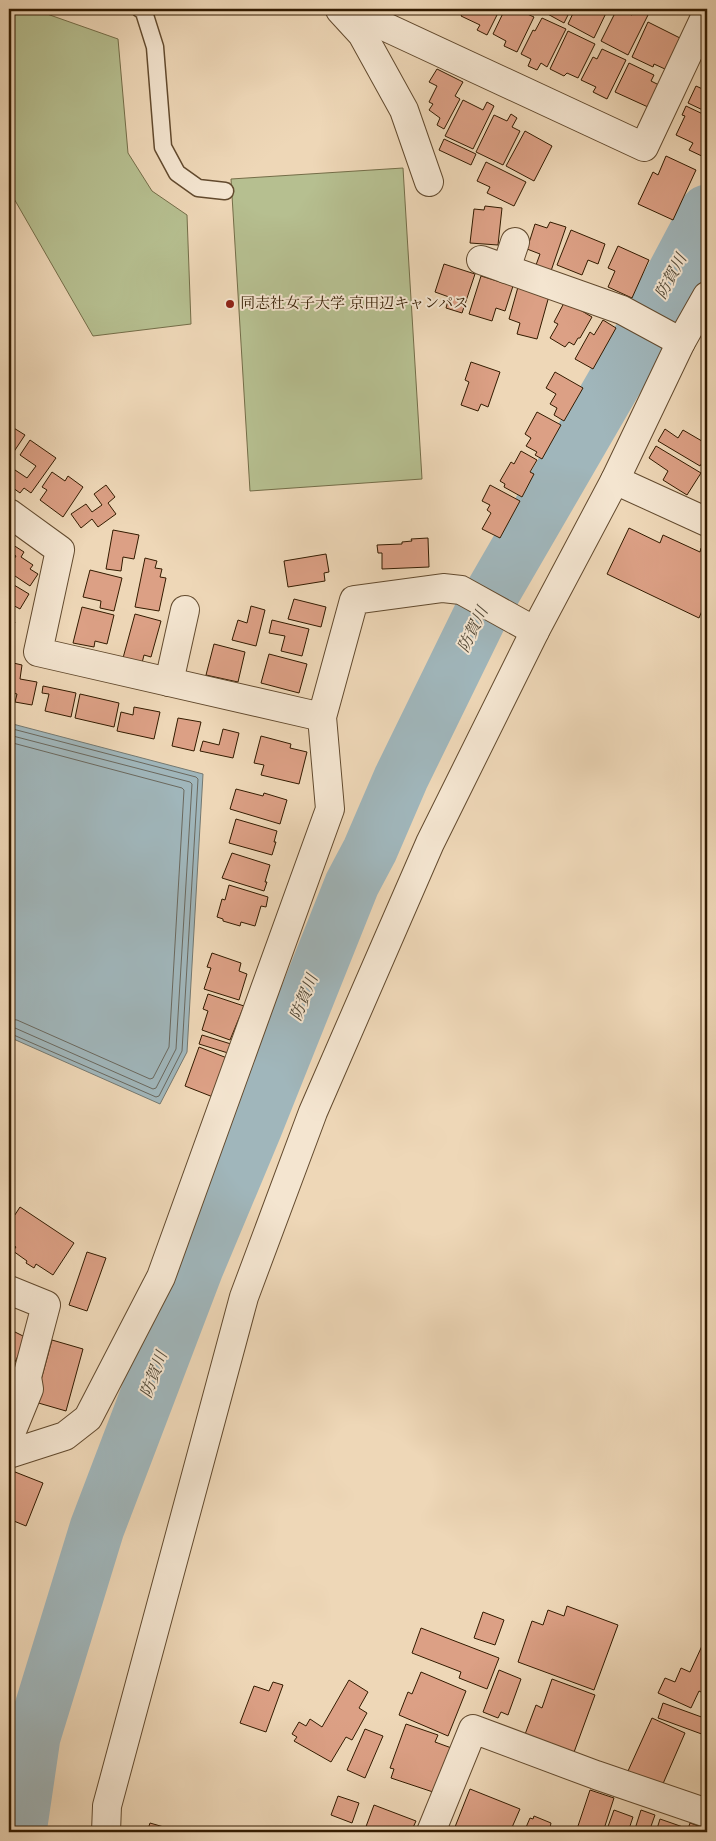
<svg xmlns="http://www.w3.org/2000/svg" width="716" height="1841" viewBox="0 0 716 1841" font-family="'Old Standard TT','Noto Serif JP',serif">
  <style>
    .green { fill: #b6bf90; stroke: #746d48 }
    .water { fill: #a0b6bb; stroke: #747870 }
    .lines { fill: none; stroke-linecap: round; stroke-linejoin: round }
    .shore { stroke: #6a685e; stroke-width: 1 }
    .river { stroke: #a0b6bb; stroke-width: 55 }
    .building { fill: #dca085; stroke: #331b00 }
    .lane-casing { stroke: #624a2e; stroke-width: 19 }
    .street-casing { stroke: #624a2e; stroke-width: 30 }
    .lane { stroke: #f4e5d0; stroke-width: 16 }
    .street { stroke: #f4e5d0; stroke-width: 28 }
    .poi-dot { fill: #8f2418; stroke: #f4e5d0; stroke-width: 2 }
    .labels { text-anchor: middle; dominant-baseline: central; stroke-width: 4; stroke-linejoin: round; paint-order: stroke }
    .poi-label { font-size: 15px; fill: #331b00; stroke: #f4e5d0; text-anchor: start }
    .water-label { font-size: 16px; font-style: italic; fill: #544a38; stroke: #f4e5d0 }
  </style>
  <rect width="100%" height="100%" fill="#eed7b7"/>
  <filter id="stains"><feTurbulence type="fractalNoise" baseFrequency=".004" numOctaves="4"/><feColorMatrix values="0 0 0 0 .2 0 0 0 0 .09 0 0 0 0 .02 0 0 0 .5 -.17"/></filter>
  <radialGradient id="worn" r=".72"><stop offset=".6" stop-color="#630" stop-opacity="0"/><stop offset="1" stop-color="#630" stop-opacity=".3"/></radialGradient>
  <g class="green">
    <polygon points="9,9 47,14 118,39 128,153 152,191 187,215 191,324 93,336 9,190"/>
    <polygon points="403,168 422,479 250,491 231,179"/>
  </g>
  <polygon class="water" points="9,723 203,774 187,1052 160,1104 9,1037"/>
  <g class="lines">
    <g class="shore">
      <polyline points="9,728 196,777 198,779 182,1051 159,1096 156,1097 9,1033"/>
      <polyline points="9,735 190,782 192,784 176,1049 156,1088 153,1089 15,1028 9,1027"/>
      <polyline points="9,742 182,788 184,790 169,1047 153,1078 150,1079 17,1020 9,1019"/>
    </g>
    <polyline class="river" points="19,1832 33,1737 97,1528 196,1268 255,1127 352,884 370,850 401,778 486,604 643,333 707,212"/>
  </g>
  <g class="building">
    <polygon points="446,9 462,9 459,14"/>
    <polygon points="465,9 500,9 487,35 477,30 480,25 461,16"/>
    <polygon points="505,9 523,9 526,10 525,13 534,17 517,52 504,46 506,41 493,34"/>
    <polygon points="545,9 571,9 564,23 544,12"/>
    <polygon points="575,9 608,9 594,38 568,24"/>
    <polygon points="617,9 632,15 636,9 651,9 628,55 601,41"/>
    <polygon points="542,18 566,29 547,67 541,63 537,70 528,66 531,59 521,54 533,30 535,31"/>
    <polygon points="648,22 680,38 665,69 654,64 653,67 632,57"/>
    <polygon points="568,31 595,44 578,78 567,73 564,76 550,69"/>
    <polygon points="602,49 626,60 607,99 593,92 596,87 581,80 593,57 597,59"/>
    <polygon points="629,63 654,75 651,81 659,85 648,107 615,92"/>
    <polygon points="437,69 463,82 455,96 460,99 444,129 437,125 440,118 429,110 433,104 429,102 437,86 429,82"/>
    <polygon points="696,86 707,91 707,112 688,103"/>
    <polygon points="463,100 483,110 487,102 494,106 473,149 445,136"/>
    <polygon points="686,106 707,116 706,158 689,150 693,143 676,135 685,116 682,115"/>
    <polygon points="511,114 517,118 512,127 520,131 503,165 476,152 494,115 507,121"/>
    <polygon points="525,131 552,146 534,181 506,166"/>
    <polygon points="444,139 476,154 471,165 439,150"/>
    <polygon points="666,156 696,170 673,220 638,204 653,172 658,175"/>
    <polygon points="486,162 526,182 514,206 487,193 490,187 477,181"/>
    <polygon points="485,206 502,208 498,245 470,243 474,209 484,210"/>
    <polygon points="550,222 566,227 551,271 536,265 540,254 527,249 535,224 547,228"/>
    <polygon points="571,230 605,244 598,264 588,260 582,275 557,265"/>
    <polygon points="618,246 649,260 632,298 608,287 615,271 608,268"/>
    <polygon points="444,264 475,274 462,313 446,308 449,297 435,292"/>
    <polygon points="481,276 513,286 505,311 496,308 492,321 469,314"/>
    <polygon points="518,287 549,296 537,339 517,334 520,323 509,319"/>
    <polygon points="565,301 592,317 580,338 578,338 574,345 569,342 565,347 550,338 558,324 554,322"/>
    <polygon points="603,320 616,328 593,369 575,359 590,332 594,335"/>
    <polygon points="471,362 500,372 488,407 481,404 478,411 461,405 469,382 465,380"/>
    <polygon points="555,372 583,388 564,421 554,415 557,408 550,404 556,394 546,388"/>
    <polygon points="537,412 561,425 542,459 535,455 537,452 526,446 531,438 525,434"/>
    <polygon points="9,425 25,435 9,459"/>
    <polygon points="665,429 678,438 683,430 707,444 707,454 700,466 658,441"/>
    <polygon points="30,440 56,458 31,493 24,488 20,493 9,485 9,478 15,470 27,478 36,466 20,455"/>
    <polygon points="656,446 701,473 687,495 663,480 668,471 649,458"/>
    <polygon points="521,451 537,460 530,472 534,474 522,497 504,487 505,484 500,481 511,462 514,464"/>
    <polygon points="52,472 65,481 68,476 83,487 63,517 40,500 47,490 42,487"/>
    <polygon points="106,485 115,497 108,503 116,514 98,527 92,519 81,528 71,514 86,504 92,512 102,505 94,494"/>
    <polygon points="490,485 520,501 500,538 482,529 491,513 487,510 490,505 482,501"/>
    <polygon points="629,528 660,543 663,535 700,552 701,548 707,551 707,599 699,618 607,574"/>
    <polygon points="113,530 139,535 134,559 123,557 121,571 106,569"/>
    <polygon points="428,538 429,567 382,569 382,553 378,553 377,545 402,544 402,542 412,541 411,539"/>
    <polygon points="10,543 24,552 21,557 33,565 30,569 38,574 30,586 9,572 9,567 16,556 9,551"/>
    <polygon points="326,554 329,572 324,573 325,581 288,587 284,561"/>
    <polygon points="145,558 157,561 155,568 162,569 160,577 166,578 159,611 135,607"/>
    <polygon points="90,570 122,578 114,611 100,608 101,601 83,597"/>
    <polygon points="9,582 29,594 20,609 9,603"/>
    <polygon points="294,599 326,607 321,627 288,619"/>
    <polygon points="251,606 265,610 256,646 232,640 238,620 247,623"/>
    <polygon points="82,607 114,615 107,644 95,641 94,647 73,643"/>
    <polygon points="135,614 161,621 151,657 144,655 142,663 123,658"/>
    <polygon points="9,619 15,622 9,633"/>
    <polygon points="272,620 309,629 302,656 281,651 285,636 269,633"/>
    <polygon points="214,644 245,652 238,682 206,675"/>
    <polygon points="269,654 307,664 299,693 261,683"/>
    <polygon points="9,662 22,665 20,679 37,682 32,705 15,702 17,694 9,692"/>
    <polygon points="43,686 76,693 71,717 45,711 49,694 42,693"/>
    <polygon points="80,694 119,703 114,727 75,718"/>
    <polygon points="134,707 160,712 154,739 117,731 121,712 133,715"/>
    <polygon points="178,718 201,722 194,751 172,746"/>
    <polygon points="223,729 239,733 233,758 200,751 203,741 219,745"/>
    <polygon points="261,736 291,744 290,748 307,752 299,784 261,775 264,765 254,763"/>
    <polygon points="236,789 263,796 264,793 287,800 280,824 230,809"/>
    <polygon points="236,819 277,831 274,842 276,842 272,855 229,843"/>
    <polygon points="232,853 270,865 265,882 267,882 264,891 222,878"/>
    <polygon points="229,885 268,897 266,907 261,906 255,926 241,922 240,926 223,921 223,919 217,917 222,899 225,900"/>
    <polygon points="212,953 241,963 239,971 247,974 239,1000 204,989 211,968 207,967"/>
    <polygon points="208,994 244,1006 230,1040 202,1030 208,1011 203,1009"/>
    <polygon points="202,1035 231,1044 228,1053 199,1044"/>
    <polygon points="199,1047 227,1058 213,1097 185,1086"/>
    <polygon points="20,1207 74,1243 53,1275 36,1264 34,1268 26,1263 27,1261 13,1251 16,1247 9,1242 9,1224"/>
    <polygon points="87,1252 106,1258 87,1311 69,1305"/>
    <polygon points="9,1329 27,1338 9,1374"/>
    <polygon points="52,1340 83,1349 66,1411 35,1402"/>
    <polygon points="10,1470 43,1483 26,1526 9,1519"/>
    <polygon points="567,1606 618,1625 594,1690 518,1662 532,1621 543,1625 548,1610 564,1616"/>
    <polygon points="483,1612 504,1620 495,1645 474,1638"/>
    <polygon points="421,1628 499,1658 487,1689 459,1678 461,1672 412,1653"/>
    <polygon points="707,1635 707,1695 699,1691 691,1708 658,1693 665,1678 675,1682 681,1668 690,1672"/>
    <polygon points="499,1670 521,1679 508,1715 501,1712 498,1718 483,1712"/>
    <polygon points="421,1672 466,1691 448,1736 399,1715 408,1692 412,1694"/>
    <polygon points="552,1679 595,1695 573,1755 524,1737 536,1705 542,1708"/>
    <polygon points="349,1680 368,1692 359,1708 367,1713 352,1740 346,1737 331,1762 294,1741 297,1737 292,1734 299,1722 306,1726 310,1719 322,1727"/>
    <polygon points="273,1682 283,1685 266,1732 240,1723 254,1686 269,1691"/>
    <polygon points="663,1703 707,1719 707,1736 658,1718"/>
    <polygon points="652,1718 685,1733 662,1786 628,1771"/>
    <polygon points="406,1724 438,1735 435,1742 457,1750 442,1795 391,1778 394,1769 390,1768"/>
    <polygon points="365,1729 383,1736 365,1778 347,1770"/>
    <polygon points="470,1789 520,1809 510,1832 453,1832"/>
    <polygon points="590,1790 614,1798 603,1832 587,1832 577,1829"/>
    <polygon points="338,1796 359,1803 352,1823 331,1815"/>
    <polygon points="374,1805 416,1821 411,1832 364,1832"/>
    <polygon points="614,1810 633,1817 628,1832 606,1832"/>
    <polygon points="641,1810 655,1815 649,1832 634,1832"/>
    <polygon points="534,1816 551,1823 549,1832 524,1832 530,1818 533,1819"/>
    <polygon points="660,1819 683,1827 681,1832 656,1832"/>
    <polygon points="150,1823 181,1832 147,1832"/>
    <polygon points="690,1823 707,1829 706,1832 687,1832"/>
  </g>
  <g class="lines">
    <defs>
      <polyline id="lane" points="140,9 143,9 155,47 163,147 177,173 198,188 225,191"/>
      <g id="street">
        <polyline points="347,9 644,147 707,13"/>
        <polyline points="340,10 362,34 404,110 429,182"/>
        <polyline points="481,260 622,310 681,342"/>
        <polyline points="506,269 515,242"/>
        <polyline points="615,480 707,522"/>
        <polyline points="9,513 60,550 38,652 322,717"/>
        <polyline points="169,682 185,610"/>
        <polyline points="9,1290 46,1305 27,1377 29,1389 9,1438"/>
        <polyline points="9,1454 65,1436 88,1418 161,1277 330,809 322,717 354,600 443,588 461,590 535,631"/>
        <polyline points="106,1832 107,1806 244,1297 313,1112 430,843 535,631 615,480 681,342 707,296"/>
        <polyline points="431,1832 473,1729 596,1775 707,1813"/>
      </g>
    </defs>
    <use href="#lane" class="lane-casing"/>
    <use href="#street" class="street-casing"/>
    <use href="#lane" class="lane"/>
    <use href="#street" class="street"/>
  </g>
  <circle class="poi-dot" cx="230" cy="304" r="5"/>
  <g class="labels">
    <g class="poi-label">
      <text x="240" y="304">同志社女子大学 京田辺キャンパス</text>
    </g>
    <g class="water-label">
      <text transform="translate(672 277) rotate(-62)">防賀川</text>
      <text transform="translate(474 630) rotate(-64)">防賀川</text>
      <text transform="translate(305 998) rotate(-68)">防賀川</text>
      <text transform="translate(155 1375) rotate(-69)">防賀川</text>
    </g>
  </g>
  <rect width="716" height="1841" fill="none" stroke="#eed7b7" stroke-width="30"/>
  <rect x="10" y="10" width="696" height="1821" fill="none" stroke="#331b00" stroke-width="2.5"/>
  <rect x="15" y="15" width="686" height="1811" fill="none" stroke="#331b00"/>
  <rect width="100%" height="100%" filter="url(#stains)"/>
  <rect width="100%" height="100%" fill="url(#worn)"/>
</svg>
